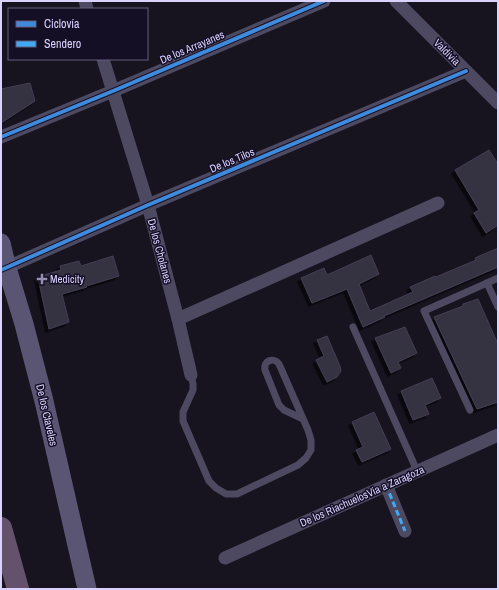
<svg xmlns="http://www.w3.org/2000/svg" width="499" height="590" viewBox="0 0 499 590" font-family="'Archivo Narrow',sans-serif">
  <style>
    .building { fill: #353242; stroke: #443e53; filter: url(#shadow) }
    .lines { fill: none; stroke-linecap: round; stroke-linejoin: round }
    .service { stroke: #4c4960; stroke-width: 7 }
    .minor { stroke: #4c4960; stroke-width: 13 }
    .secondary { stroke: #595573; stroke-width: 19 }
    .trunk { stroke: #64516c; stroke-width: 22 }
    .quiet { stroke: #3fa9f5; stroke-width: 3; stroke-dasharray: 6 3; stroke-linecap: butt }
    .cycleway-casing { stroke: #140f25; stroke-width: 6 }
    .cycleway { stroke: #408adc; stroke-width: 4 }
    .poi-dot { fill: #9690b1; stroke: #140f25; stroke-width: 1.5 }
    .labels { text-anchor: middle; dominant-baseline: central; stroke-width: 3; stroke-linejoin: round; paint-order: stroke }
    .street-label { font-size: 11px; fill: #dbd3ff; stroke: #140f25 }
    .poi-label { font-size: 11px; fill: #dbd3ff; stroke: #140f25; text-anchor: start }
  </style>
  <defs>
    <filter id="shadow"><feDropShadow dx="-3.5" dy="3.5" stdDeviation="0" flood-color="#0009"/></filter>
  </defs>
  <rect width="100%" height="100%" fill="#171420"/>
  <g class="building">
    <polygon points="30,83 35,101 1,123 1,89"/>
    <polygon points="489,150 498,164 498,225 486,233 474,213 479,210 455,170"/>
    <polygon points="498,248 498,267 384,316 385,317 363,327 347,289 312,303 301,278 324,268 327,275 371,255 379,274 359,284 370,311 413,292 410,287 435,276 436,277 476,260 475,258"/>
    <polygon points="113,256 119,276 86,286 87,287 62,294 69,322 49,329 38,277 61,270 60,266 79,261 81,266"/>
    <polygon points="478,299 498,344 498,402 477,409 434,317 463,306 463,304"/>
    <polygon points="405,327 417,353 398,362 401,368 391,373 375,338"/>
    <polygon points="327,336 340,366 341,371 337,377 327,382 316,360 324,356 317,340"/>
    <polygon points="432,378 441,398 425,405 429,414 413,420 401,391"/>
    <polygon points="374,412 391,449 362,462 356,450 363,447 352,422"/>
  </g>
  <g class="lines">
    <g class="service">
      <polyline points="487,283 498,278"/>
      <polyline points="353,327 414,464 416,472"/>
      <path d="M191 375 193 384V390L183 412V421L209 481 216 488 226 494H237L298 465 306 458 311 450V440L308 430 279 364C274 357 263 360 265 370L279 405 284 410 303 419"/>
      <polyline points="470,410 424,311 487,283 498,307"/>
    </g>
    <g class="minor">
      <polyline points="85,1 87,9"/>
      <polyline points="396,1 498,103"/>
      <polyline points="103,59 148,205 178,319 191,375"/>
      <polyline points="1,137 113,91 324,1"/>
      <polyline points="1,270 148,205 466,71"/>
      <polyline points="178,319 438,203"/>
      <polyline points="386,485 405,531"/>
      <polyline points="225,558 498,435"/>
    </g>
    <polyline class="secondary" points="1,243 7,268 24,324 44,401 87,589"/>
    <polyline class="trunk" points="1,528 18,589"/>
    <polyline class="quiet" points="386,485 405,531"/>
    <defs>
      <g id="cycleway">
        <polyline points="1,137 113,91 324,1"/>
        <polyline points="1,270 148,205 466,71"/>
      </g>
    </defs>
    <use href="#cycleway" class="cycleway-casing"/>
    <use href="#cycleway" class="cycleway"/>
  </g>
  <path class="poi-dot" d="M40 273h4v4h4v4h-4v4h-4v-4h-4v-4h4z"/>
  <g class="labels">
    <g class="street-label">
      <text transform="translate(192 47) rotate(-23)">De los Arrayanes</text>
      <text transform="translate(447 52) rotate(45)">Valdivia</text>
      <text transform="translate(232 160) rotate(-23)">De los Tilos</text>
      <text transform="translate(160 251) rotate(75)">De los Cholanes</text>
      <text transform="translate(47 415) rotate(77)">De los Claveles</text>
      <text transform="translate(362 496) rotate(-24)">De los RiachuelosVia a Zaragoza</text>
    </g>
    <g class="poi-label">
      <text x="50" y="279">Medicity</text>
    </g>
  </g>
  <rect width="499" height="590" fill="none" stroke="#dbd3ff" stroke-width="4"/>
  <rect x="8" y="8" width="140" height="52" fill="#140f25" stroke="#645d7c"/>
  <rect x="16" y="21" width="20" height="6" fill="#408adc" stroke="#645d7c"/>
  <text x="44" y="28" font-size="12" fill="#dbd3ff">Ciclovía</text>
  <rect x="16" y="41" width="20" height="6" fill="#3fa9f5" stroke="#645d7c"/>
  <text x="44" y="48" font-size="12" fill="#dbd3ff">Sendero</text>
</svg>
